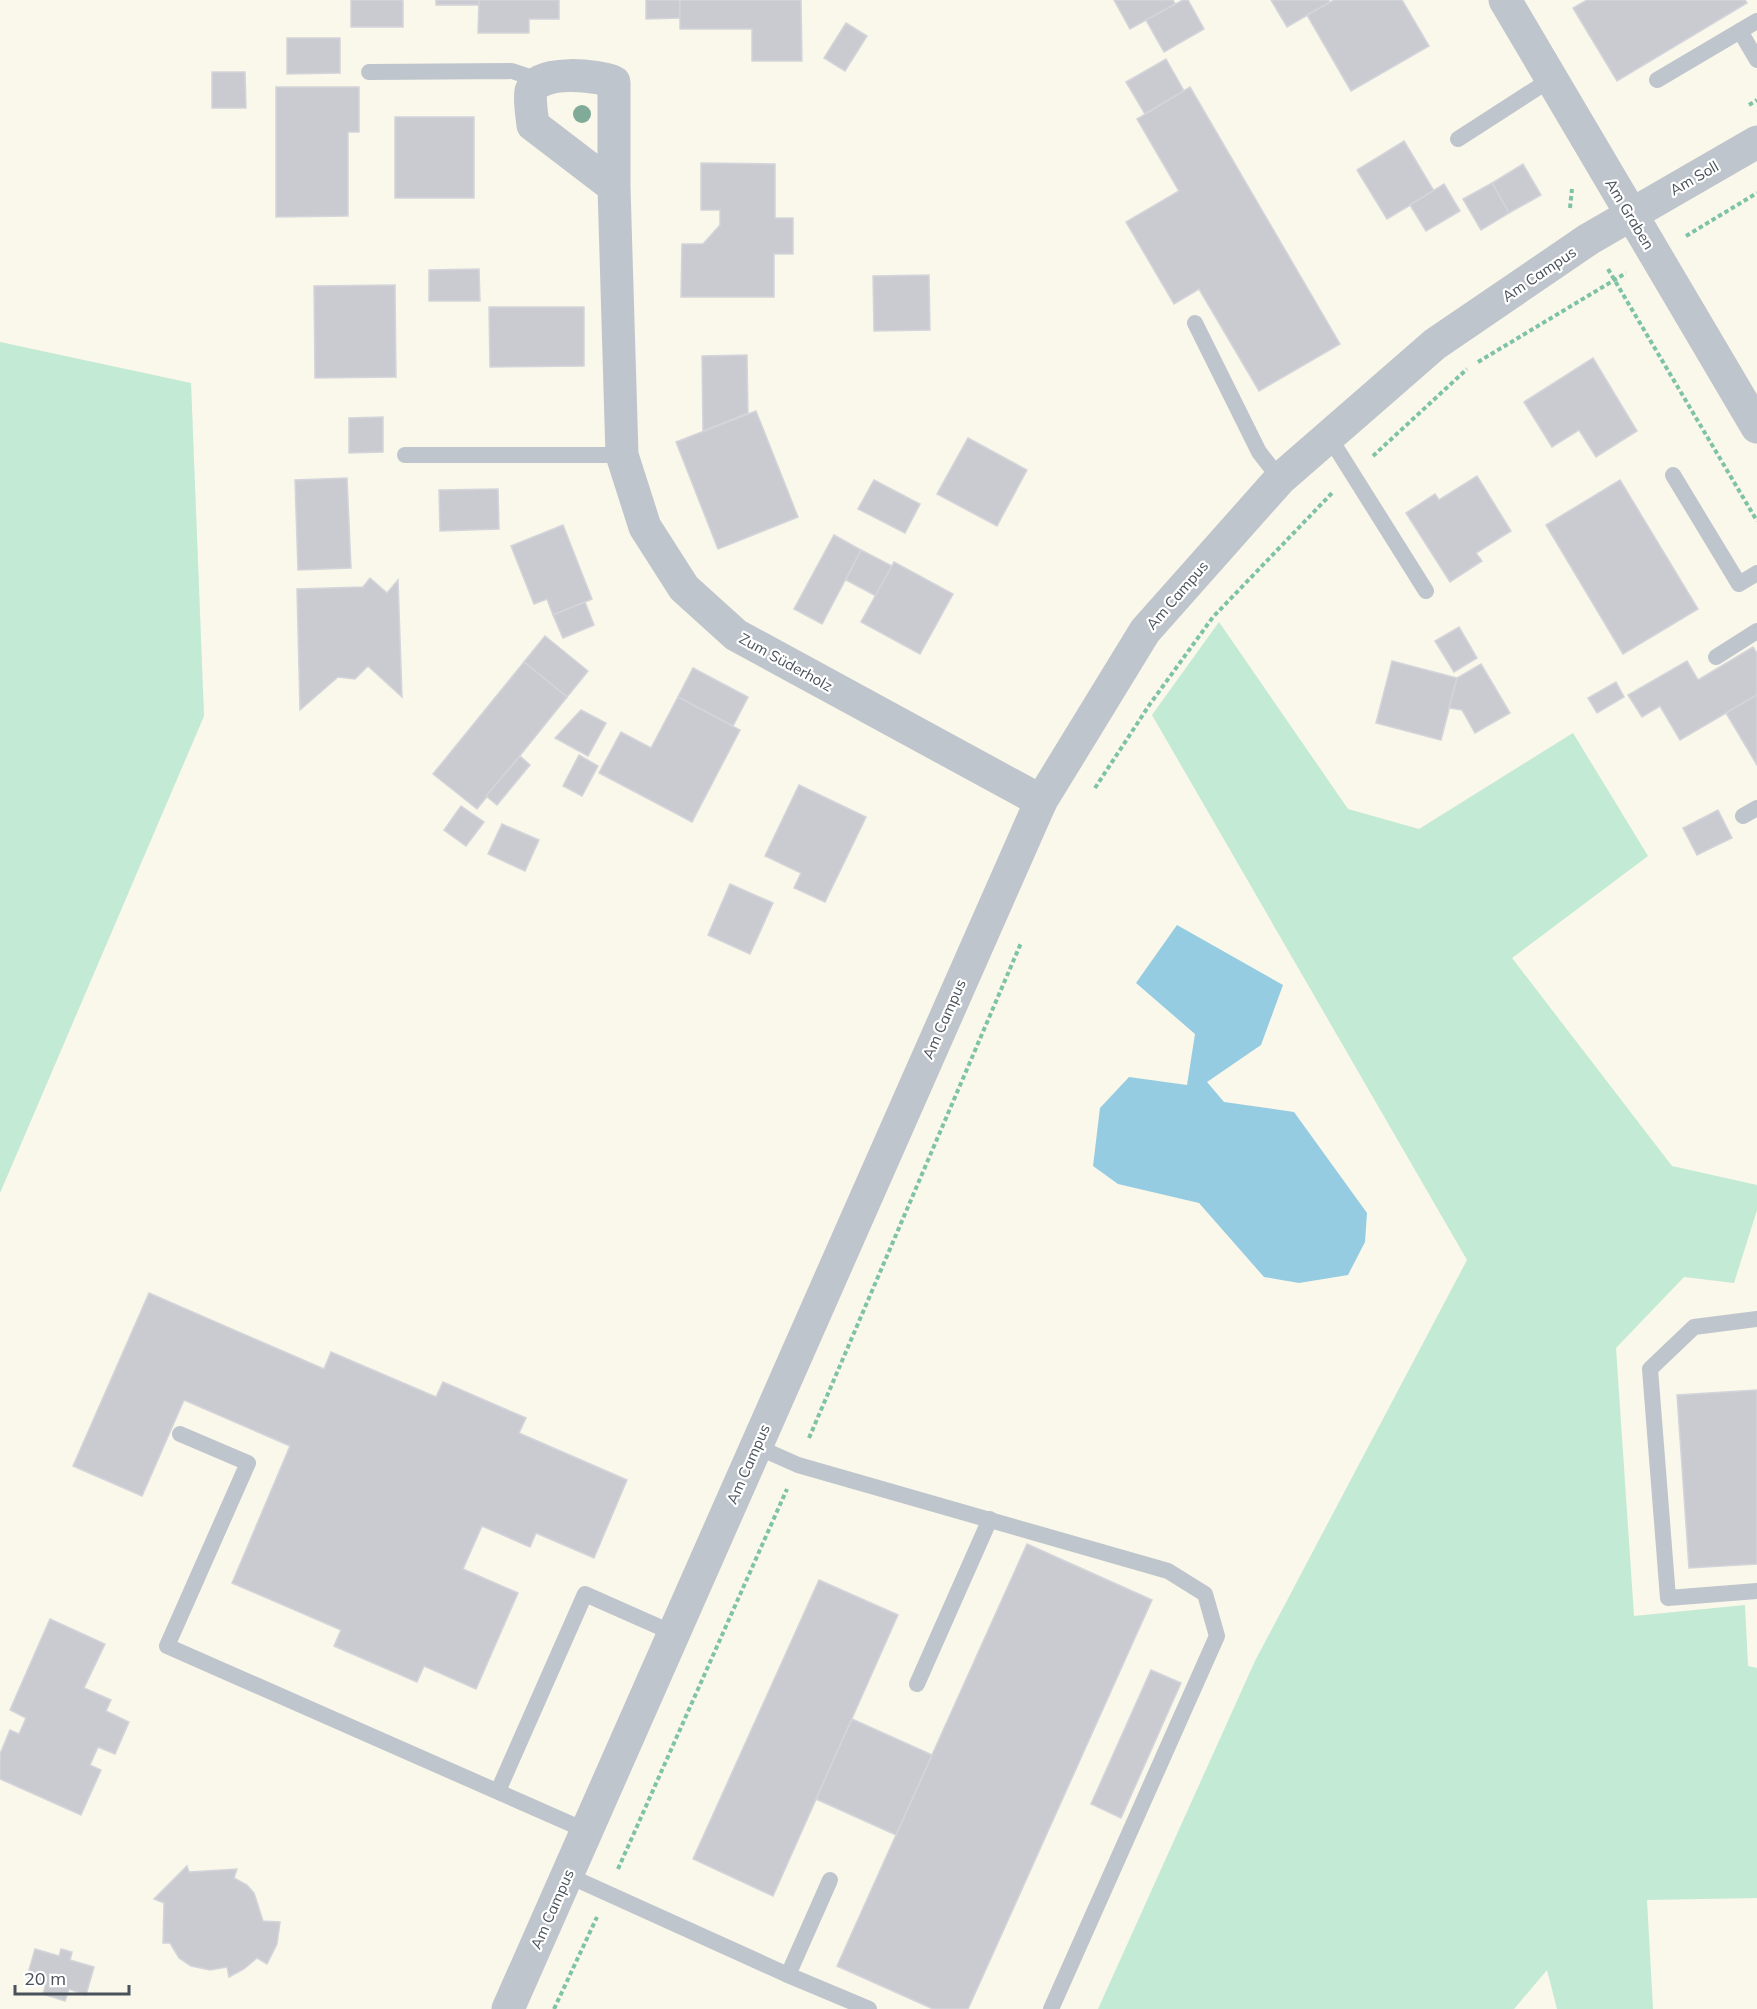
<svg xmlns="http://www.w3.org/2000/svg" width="1757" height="2009" viewBox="0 0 1757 2009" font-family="Mulish,sans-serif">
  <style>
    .commercial { fill: #faf7eb }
    .green { fill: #c3ead5 }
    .water { fill: #95cce1 }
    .building { fill: #cacbd1; stroke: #d4d5da; stroke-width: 1.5 }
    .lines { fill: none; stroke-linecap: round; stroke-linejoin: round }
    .path { stroke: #7fc3a7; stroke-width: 4; stroke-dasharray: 4.5 3; stroke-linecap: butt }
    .service { stroke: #bfc5cc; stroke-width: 16 }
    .minor { stroke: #bfc5cc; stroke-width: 33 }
    .tree { fill: #7fab98 }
    .labels { text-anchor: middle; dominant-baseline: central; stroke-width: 4.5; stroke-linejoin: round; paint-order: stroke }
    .street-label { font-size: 15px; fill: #49515a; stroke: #fff }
  </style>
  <rect width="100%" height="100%" fill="#f1efef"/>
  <polygon class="commercial" points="0,0 1757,0 1757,2009 0,2009 0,1193 204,716 191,384 0,342"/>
  <g class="green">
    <polygon points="0,342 191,383 204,716 0,1193"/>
    <polygon points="1219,622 1348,809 1419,829 1573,733 1648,856 1512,958 1672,1166 1757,1185 1757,1210 1734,1283 1684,1277 1616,1348 1634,1616 1745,1605 1748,1666 1757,1668 1757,1898 1647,1900 1653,2009 1557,2009 1547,1970 1514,2009 1098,2009 1255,1661 1467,1260 1152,715"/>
  </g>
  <polygon class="water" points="1177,925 1283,985 1261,1045 1207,1082 1224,1102 1294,1112 1367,1213 1365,1242 1348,1275 1299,1283 1264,1277 1199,1203 1118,1184 1093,1166 1100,1108 1129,1077 1187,1085 1195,1034 1136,983"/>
  <g class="building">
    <rect x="351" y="0" width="52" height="27"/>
    <rect x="436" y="0" width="43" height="5"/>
    <polygon points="479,0 559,0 559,19 529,19 529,33 478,33"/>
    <polygon points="646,0 680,0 680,18 646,19"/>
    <polygon points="680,0 801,0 802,61 752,61 752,29 680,29"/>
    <polygon points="1114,0 1173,0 1175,4 1130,29"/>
    <polygon points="1183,0 1188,0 1204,29 1164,52 1146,20"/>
    <polygon points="1271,0 1328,0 1330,2 1287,27"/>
    <polygon points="1334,0 1402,0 1429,46 1351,91 1307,15"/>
    <polygon points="1587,0 1745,0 1747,3 1617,81 1573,8"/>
    <polygon points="846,23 867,36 845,71 824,58"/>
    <polygon points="287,38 340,38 340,73 287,74"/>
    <polygon points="1166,59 1184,91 1145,114 1126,82"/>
    <polygon points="212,72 245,72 246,108 212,108"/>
    <polygon points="276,87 359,87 359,132 348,132 348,216 276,217"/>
    <polygon points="1190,87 1340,344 1259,391 1199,289 1174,304 1126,222 1179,191 1137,119"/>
    <rect x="395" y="117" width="79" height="81"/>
    <polygon points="1404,141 1434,191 1387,219 1357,170"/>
    <polygon points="701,163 775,164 775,218 793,218 793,254 774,254 774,297 681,297 682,244 703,244 720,225 720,210 701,210"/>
    <polygon points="1523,164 1541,195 1509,213 1492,183"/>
    <polygon points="1492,183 1509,213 1481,230 1463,199"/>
    <polygon points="1444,184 1460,211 1426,231 1410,205"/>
    <polygon points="479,269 480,301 429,301 429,270"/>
    <polygon points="929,275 930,330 874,331 873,276"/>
    <polygon points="395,285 396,377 315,378 314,286"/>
    <polygon points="489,307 584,307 584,366 490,367"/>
    <polygon points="747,355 748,413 703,431 702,356"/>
    <polygon points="1593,358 1637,431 1596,457 1579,430 1552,447 1524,402"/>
    <polygon points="756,411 798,517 718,549 676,442"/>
    <polygon points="383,417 383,452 349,453 349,418"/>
    <polygon points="968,438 1027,470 997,526 937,494"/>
    <polygon points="1477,476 1511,531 1476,553 1482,561 1450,582 1406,513 1435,494 1439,500"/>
    <polygon points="347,478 351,568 298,570 295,480"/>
    <polygon points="874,480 920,504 905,533 858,509"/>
    <polygon points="1620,480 1698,609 1623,654 1546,525"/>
    <polygon points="498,489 499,529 440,531 439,490"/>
    <polygon points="563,525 592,599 553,615 547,599 534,604 511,546"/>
    <polygon points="834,535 861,550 822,624 794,609"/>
    <polygon points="861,550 892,566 876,596 846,580"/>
    <polygon points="894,562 953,594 920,654 861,622"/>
    <polygon points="370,578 387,593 398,580 402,697 368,666 355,679 338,677 300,710 297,589 363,587"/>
    <polygon points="585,602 594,625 563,638 553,615"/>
    <polygon points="1459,627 1477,658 1454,672 1435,641"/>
    <polygon points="545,636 588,671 567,697 524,662"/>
    <polygon points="1753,647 1757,653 1757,695 1680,740 1660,706 1642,717 1628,695 1687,661 1698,680"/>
    <polygon points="1392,661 1457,678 1441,740 1376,723"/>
    <polygon points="524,662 567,697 477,809 433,774"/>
    <polygon points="1481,664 1510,713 1475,733 1462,710 1449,708 1457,678"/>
    <polygon points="693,668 748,697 733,726 678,697"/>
    <polygon points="1616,682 1624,697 1597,713 1588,698"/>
    <polygon points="1757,695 1757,765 1726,713"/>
    <polygon points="678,697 740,730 692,822 599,773 621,732 651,748"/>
    <polygon points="581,710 606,723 588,756 555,738"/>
    <polygon points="579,755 598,766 582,796 563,786"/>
    <polygon points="520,756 530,765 497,805 486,796"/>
    <polygon points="799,785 866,817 825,902 794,888 801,873 765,856"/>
    <polygon points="461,806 484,822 466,846 444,830"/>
    <polygon points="1718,810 1732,838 1697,855 1683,828"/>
    <polygon points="502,824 539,840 525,871 488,854"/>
    <polygon points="730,884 773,903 750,954 708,935"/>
    <polygon points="149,1293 324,1369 331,1352 436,1397 443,1382 526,1418 519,1433 627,1480 594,1558 536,1533 530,1547 482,1526 463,1569 518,1593 476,1689 424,1666 417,1682 334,1646 341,1630 232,1583 290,1446 184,1400 142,1496 73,1466"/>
    <polygon points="1757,1390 1757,1564 1689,1568 1677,1395"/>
    <polygon points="1027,1544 1152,1600 968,2009 933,2009 837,1966"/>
    <polygon points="819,1580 898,1615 773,1896 693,1859"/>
    <polygon points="50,1619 105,1644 84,1688 111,1700 106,1711 129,1722 115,1754 98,1747 90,1765 101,1770 81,1815 0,1779 0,1754 10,1730 19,1734 26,1718 10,1710"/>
    <polygon points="1151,1670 1181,1683 1121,1818 1091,1804"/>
    <polygon points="852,1719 932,1755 896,1835 816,1799"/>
    <polygon points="187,1866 189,1872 237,1869 234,1878 247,1885 254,1893 263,1921 280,1922 277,1944 267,1964 257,1958 244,1969 229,1977 227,1967 210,1970 191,1966 179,1958 170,1943 163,1943 164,1903 154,1899"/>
    <polygon points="35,1949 59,1956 61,1949 72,1952 70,1960 94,1967 86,1995 69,1989 65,2001 43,1994 46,1983 27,1977"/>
  </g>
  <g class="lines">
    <g class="path">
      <polyline points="1749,105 1757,100"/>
      <polyline points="1570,208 1572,189"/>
      <polyline points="1686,236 1757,193"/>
      <polyline points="1608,269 1757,521"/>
      <polyline points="1478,362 1626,273"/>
      <polyline points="1373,456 1467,369"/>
      <polyline points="1095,788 1150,704 1213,617 1332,493"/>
      <polyline points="809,1438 1021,943"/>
      <polyline points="618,1869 787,1489"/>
      <polyline points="554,2009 597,1917"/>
    </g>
    <g class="service">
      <polyline points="1740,31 1757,21"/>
      <polyline points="369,72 512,71 539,80"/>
      <polyline points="1657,80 1740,31 1757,60"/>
      <polyline points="1458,139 1551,79"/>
      <polyline points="1195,323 1259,452 1280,479"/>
      <polyline points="1328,435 1426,591"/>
      <polyline points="405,455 622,455"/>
      <polyline points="1673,475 1739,584 1757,573"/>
      <polyline points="1716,657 1757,631"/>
      <polyline points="1743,816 1757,808"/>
      <polyline points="1757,1319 1694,1327 1650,1369 1668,1598 1757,1591"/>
      <polyline points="180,1434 248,1463 167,1646 587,1831"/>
      <polyline points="755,1446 798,1465 1168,1571 1205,1594 1217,1636 1051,2009"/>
      <polyline points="917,1684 990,1519"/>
      <polyline points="498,1791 585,1594 673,1633"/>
      <polyline points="567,1875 788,1975 869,2009"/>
      <polyline points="788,1975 830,1880"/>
    </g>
    <g class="minor">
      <polyline points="1505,0 1757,427"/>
      <path d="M614 187 533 125C532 115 529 100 531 91 538 69 598 75 614 82V187L622 455 645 527 684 588 736 635 1041 801"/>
      <polyline points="508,2009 1041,801 1145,631 1280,479 1435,344 1589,239 1757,142"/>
    </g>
  </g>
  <circle class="tree" cx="582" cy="114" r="9"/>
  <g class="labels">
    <g class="street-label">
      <text transform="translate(1694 178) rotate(-30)">Am Soll</text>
      <text transform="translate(1630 214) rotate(59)">Am Graben</text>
      <text transform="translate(1539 274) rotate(-34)">Am Campus</text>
      <text transform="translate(1177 595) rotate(-49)">Am Campus</text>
      <text transform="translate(786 662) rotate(29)">Zum Süderholz</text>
      <text transform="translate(944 1019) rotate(-66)">Am Campus</text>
      <text transform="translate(748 1464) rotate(-66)">Am Campus</text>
      <text transform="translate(552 1909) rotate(-66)">Am Campus</text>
    </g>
  </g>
  <path d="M15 1985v9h114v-9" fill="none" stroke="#49515a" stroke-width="3"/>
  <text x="24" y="1985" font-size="18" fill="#49515a" stroke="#ffffff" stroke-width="4.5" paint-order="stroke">20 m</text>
</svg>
